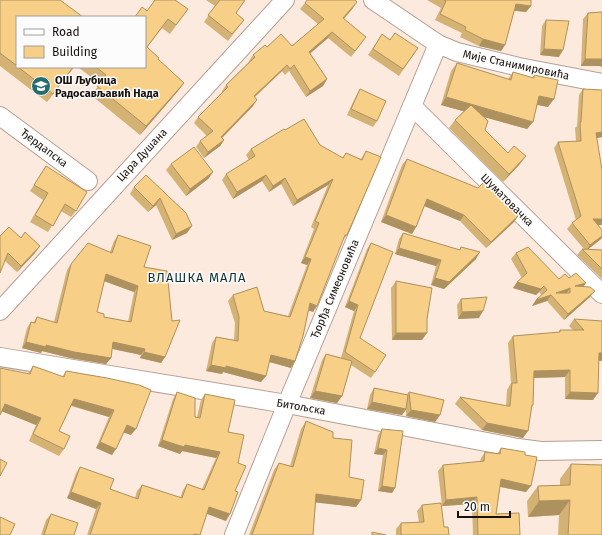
<svg xmlns="http://www.w3.org/2000/svg" width="602" height="535" viewBox="0 0 602 535" font-family="'Fira Sans',sans-serif">
  <style>
    .lines { fill: none; stroke-linecap: round; stroke-linejoin: round }
    .street-casing { stroke: #b59f92; stroke-width: 20 }
    .street { stroke: #fff; stroke-width: 18 }
    .wall { fill: #d4b274; fill-rule: evenodd }
    .shaded-wall { fill: #ad915e }
    .building { fill: #f7cf87; stroke: #ad915e; fill-rule: evenodd }
    .labels { text-anchor: middle; dominant-baseline: central; stroke-width: 3; stroke-linejoin: round; paint-order: stroke }
    .street-label { font-size: 11px; fill: #19110c; stroke: #fcfcfc }
    .poi-label { font-size: 11px; font-weight: bold; fill: #19110c; stroke: #fcfcfc; text-anchor: start }
    .quarter-label { font-size: 13px; letter-spacing: 1px; fill: #0f3332; stroke: #fcfcfc }
  </style>
  <rect width="100%" height="100%" fill="#fdeadf"/>
  <g class="lines">
    <defs>
      <g id="street">
        <polyline points="373,0 438,44 457,52 519,67 602,83"/>
        <polyline points="412,106 602,294"/>
        <polyline points="0,116 88,181"/>
        <polyline points="0,311 285,0"/>
        <polyline points="0,357 287,404 518,448 541,451 602,450"/>
        <polyline points="234,535 287,404 438,44"/>
      </g>
    </defs>
    <use href="#street" class="street-casing"/>
    <use href="#street" class="street"/>
  </g>
  <g class="wall">
    <polygon points="0,0 17,17 17,67 74,67 47,102 0,66"/>
    <polygon points="206,0 245,0 236,13 244,20 228,41 204,22 215,6"/>
    <polygon points="427,0 531,0 531,6 526,12 514,11 505,45 501,51 479,46 460,37 462,33 435,20 441,8"/>
    <polygon points="305,3 353,8 344,19 362,43 351,57 328,38 310,53 327,79 323,86 306,97 289,71 285,75 282,71 255,97 253,106 222,138 224,140 220,146 204,158 196,147 200,141 207,136 194,123 198,117 222,92 222,91 226,85 249,62 249,61 253,55 267,47 292,46 318,24 300,9"/>
    <polygon points="188,9 170,34 162,28 147,47 158,60 184,83 178,91 140,135 91,95 100,84 78,67 145,67 147,11"/>
    <polygon points="602,12 602,67 600,66 581,66 583,19 588,13"/>
    <polygon points="546,20 559,57 540,55 542,26"/>
    <polygon points="382,34 390,40 418,48 399,76 368,55"/>
    <polygon points="457,63 508,79 513,72 532,78 534,75 548,107 537,105 533,122 527,129 484,117 485,130 508,153 520,164 503,182 449,128 455,120 464,111 441,105 451,71"/>
    <polygon points="360,89 377,121 373,127 347,115 356,96"/>
    <polygon points="583,89 602,90 602,137 597,138 602,225 598,225 601,239 588,249 602,250 602,279 577,255 582,249 584,249 567,229 572,223 576,220 554,148 558,142 576,141 575,128 577,126 579,95"/>
    <polygon points="285,130 320,145 342,158 346,153 361,159 366,151 347,235 342,241 313,312 308,310 295,361 291,368 269,362 266,376 261,382 223,372 222,374 206,371 212,343 216,337 234,340 235,323 228,301 233,295 264,311 288,316 307,265 301,263 314,229 311,227 328,185 293,206 281,184 269,192 262,181 233,199 222,180 226,174 249,160 246,155 251,149"/>
    <polygon points="407,159 514,222 486,248 460,221 424,206 416,227 412,234 381,222 402,165"/>
    <polygon points="171,164 213,172 208,179 186,196 166,170"/>
    <polygon points="46,166 76,211 71,217 61,211 48,232 30,222 43,200 30,191"/>
    <polygon points="146,175 187,233 172,240 156,205 148,212 130,194 134,187"/>
    <polygon points="25,232 35,253 17,272 5,261 0,236 21,238"/>
    <polygon points="403,233 459,250 461,247 476,259 444,289 431,285 436,266 395,254 399,239"/>
    <path d="M118 235 144 267 165 357 161 363 140 358 141 355 112 349 111 358 106 364 70 358 42 351 41 353 22 348 27 328 31 322 33 323 37 317 54 322 67 270 71 264 110 252 114 241ZM104 281 134 292 128 322 104 317 97 312Z"/>
    <polygon points="371,243 360,338 375,372 371,378 351,365 342,396 337,403 310,398 322,360 326,354 341,358 354,311 345,307 367,249"/>
    <polygon points="516,253 559,279 569,278 583,287 590,297 564,320 547,301 532,306 536,300 542,295 539,292 536,295 513,288 522,278 511,259"/>
    <polygon points="396,281 422,340 392,340 391,288"/>
    <polygon points="461,299 479,318 458,319 457,305"/>
    <polygon points="574,319 602,321 599,361 593,400 565,399 565,377 534,378 533,405 532,407 523,438 482,430 455,404 460,397 506,406 507,390 511,383 508,343 513,336 558,333 560,330 573,330 569,326"/>
    <polygon points="33,366 62,377 66,371 107,378 131,435 124,432 112,455 96,448 109,417 71,406 59,431 64,449 59,456 29,441 36,425 2,411 0,368 28,374"/>
    <polygon points="374,388 406,395 409,392 440,415 435,422 406,416 406,410 402,415 367,409 370,395"/>
    <polygon points="177,392 195,417 197,417 201,400 205,394 228,432 238,463 235,491 226,521 207,514 200,535 87,535 96,509 67,498 76,473 80,467 110,489 135,498 137,491 142,485 180,498 183,490 187,484 202,489 216,458 182,451 180,454 158,446 173,399"/>
    <polygon points="306,421 333,438 349,477 361,500 356,507 316,502 313,535 249,535 274,470 279,463 290,466 301,429"/>
    <polygon points="382,429 395,488 392,493 378,491 383,455 374,454 378,435"/>
    <polygon points="501,448 525,455 526,492 500,487 496,514 520,535 473,535 472,504 442,506 438,471 443,465 480,462 481,458 485,452 497,454"/>
    <polygon points="571,464 602,535 558,535 559,515 528,517 527,501 538,486 560,485 560,479"/>
    <polygon points="422,505 444,527 449,535 396,535 396,529 401,523 419,522 417,511"/>
    <polygon points="51,514 74,535 41,535 46,520"/>
  </g>
  <g class="shaded-wall">
    <polygon points="357,2 353,8 339,24 343,18"/>
    <polygon points="516,4 531,6 526,12 511,10"/>
    <polygon points="332,32 328,38 305,58 309,52"/>
    <polygon points="483,39 505,45 501,51 479,46"/>
    <polygon points="544,49 563,50 559,57 540,55"/>
    <polygon points="585,59 602,59 602,67 600,66 581,66"/>
    <polygon points="287,65 282,71 249,102 254,96"/>
    <polygon points="73,67 74,67 47,102 53,94"/>
    <polygon points="327,79 323,86 306,97 310,91"/>
    <polygon points="184,83 178,91 140,135 146,126"/>
    <polygon points="539,96 554,99 548,107 534,104"/>
    <polygon points="446,97 533,122 527,129 441,105"/>
    <polygon points="257,100 253,106 217,143 221,137"/>
    <polygon points="602,132 602,137 592,139 596,133"/>
    <polygon points="224,140 220,146 204,158 208,152"/>
    <polygon points="526,156 520,164 503,182 509,174"/>
    <polygon points="213,172 208,179 186,196 190,189"/>
    <polygon points="266,175 262,181 233,199 237,192"/>
    <polygon points="285,178 281,184 269,192 273,186"/>
    <polygon points="333,179 328,185 293,206 297,200"/>
    <polygon points="160,198 156,205 148,212 153,206"/>
    <polygon points="427,199 464,215 460,221 422,205"/>
    <polygon points="386,215 416,227 412,234 381,222"/>
    <polygon points="519,215 514,222 486,248 491,242"/>
    <polygon points="593,219 602,219 602,225 589,225"/>
    <polygon points="192,226 187,233 172,240 176,234"/>
    <polygon points="602,236 602,238 601,239 586,251 590,245"/>
    <polygon points="40,246 35,253 17,272 21,266"/>
    <polygon points="399,248 441,260 436,266 395,254"/>
    <polygon points="480,252 476,259 444,289 431,285 435,278"/>
    <polygon points="305,257 311,259 307,265 301,263"/>
    <polygon points="106,274 138,286 134,292 101,280"/>
    <polygon points="517,282 544,286 539,292 536,295 513,288"/>
    <polygon points="586,283 582,289 575,286"/>
    <polygon points="570,288 566,294 556,293"/>
    <polygon points="595,291 590,297 564,320 568,314"/>
    <polygon points="551,295 547,301 532,306 536,300"/>
    <polygon points="349,301 358,305 354,311 345,307"/>
    <polygon points="310,303 317,306 313,312 305,309"/>
    <polygon points="483,311 479,318 458,319 462,312"/>
    <polygon points="396,333 427,333 422,340 392,340"/>
    <polygon points="26,342 46,345 111,358 106,364 70,358 42,351 41,353 22,348"/>
    <polygon points="113,342 145,349 141,355 109,348"/>
    <polygon points="144,352 165,357 161,363 140,358"/>
    <polygon points="599,353 602,353 602,361 594,360"/>
    <polygon points="271,355 295,361 291,368 266,361"/>
    <polygon points="211,365 226,366 266,376 261,382 223,372 222,374 206,371"/>
    <polygon points="570,370 565,377 530,378 534,371"/>
    <polygon points="315,391 342,396 337,403 310,398"/>
    <polygon points="570,392 598,393 593,400 565,399"/>
    <polygon points="74,399 114,410 109,417 70,405"/>
    <polygon points="372,402 406,409 402,415 367,409"/>
    <polygon points="5,404 41,418 36,425 1,411"/>
    <polygon points="411,410 440,415 435,422 406,416"/>
    <polygon points="487,423 528,431 523,438 482,430"/>
    <polygon points="127,425 136,429 131,435 122,432"/>
    <polygon points="162,440 185,445 220,452 216,458 182,451 180,454 158,446"/>
    <polygon points="100,442 116,449 112,455 96,448"/>
    <polygon points="378,448 387,450 383,455 374,454"/>
    <polygon points="501,479 531,486 526,492 496,486"/>
    <polygon points="382,486 395,488 392,493 378,491"/>
    <polygon points="71,492 101,503 96,509 67,498"/>
    <polygon points="316,494 361,500 356,507 311,502"/>
    <polygon points="477,497 472,504 442,506 446,500"/>
    <polygon points="570,500 559,515 528,517 539,501"/>
    <polygon points="209,507 230,514 226,521 205,513"/>
  </g>
  <g class="building">
    <polygon points="0,0 60,0 83,17 17,17 17,66 0,53"/>
    <polygon points="155,0 175,0 188,9 176,25 168,19 147,47 159,58 158,59 184,83 146,126 97,86 106,75 96,67 145,67 145,17 135,17 142,7 147,11"/>
    <polygon points="220,0 245,0 236,13 244,20 232,34 208,15"/>
    <polygon points="307,0 355,0 357,2 343,18 366,37 355,51 332,32 309,52 327,79 310,91 294,65 290,69 287,65 254,96 257,100 221,137 224,140 208,152 200,141 213,131 198,117 228,87 226,85 255,57 253,55 265,45 267,47 281,34 292,46 324,19 305,3"/>
    <polygon points="444,0 531,0 531,6 516,4 505,45 483,39 465,30 466,27 440,14 446,1"/>
    <polygon points="602,12 602,59 585,59 588,13"/>
    <polygon points="546,20 569,21 563,50 544,49"/>
    <polygon points="395,33 418,48 403,69 373,49 382,34 390,40"/>
    <polygon points="457,63 511,80 513,72 534,78 534,75 558,80 554,99 539,96 533,122 446,97"/>
    <polygon points="18,67 73,67 53,94"/>
    <polygon points="360,89 386,101 377,121 351,109"/>
    <polygon points="583,89 602,90 602,132 596,133 602,170 602,219 593,219 602,230 602,236 590,245 572,223 581,216 558,142 581,141 580,122 581,122"/>
    <polygon points="471,105 488,121 485,130 508,153 514,146 526,156 509,174 455,120"/>
    <polygon points="304,119 320,145 343,158 346,153 362,160 366,151 381,157 347,235 345,235 317,306 310,303 303,336 295,361 271,355 266,376 226,366 226,368 211,365 216,337 238,341 239,317 233,295 257,287 264,311 290,317 311,259 305,257 319,223 315,221 333,179 297,200 285,178 273,186 266,175 237,192 226,174 255,156 251,149 284,129 285,130"/>
    <polygon points="194,147 213,172 190,189 171,164"/>
    <polygon points="407,159 478,188 483,183 486,183 519,215 491,242 464,215 427,199 416,227 386,215"/>
    <polygon points="46,166 87,192 76,211 65,204 53,226 35,215 48,193 34,185"/>
    <polygon points="146,175 186,213 192,226 176,234 160,198 153,206 134,187"/>
    <polygon points="9,227 21,238 25,232 40,246 21,266 8,253 0,273 0,236"/>
    <polygon points="403,233 460,250 461,247 480,252 449,282 435,278 441,260 399,248"/>
    <path d="M118 235 151 246 144 267 167 271 172 321 180 320 165 357 144 352 145 349 113 342 111 358 74 352 46 345V347L26 342 31 322 35 323 37 317 57 323 71 264 88 243 112 253ZM106 274 138 286 131 322 104 317V314L97 312Z"/>
    <polygon points="371,243 393,252 360,338 386,355 375,372 345,352 358,305 349,301"/>
    <path d="M528 247 559 279 565 274 569 278 576 273 586 283 575 286 590 287 595 291 568 314 551 295 536 300 547 290 544 286 541 289 517 282 527 273 516 253ZM570 288V293H556L568 289Z"/>
    <polygon points="582,249 602,250 602,269"/>
    <polygon points="396,281 432,288 427,319 427,333 396,333"/>
    <polygon points="487,297 483,311 462,312 461,299"/>
    <polygon points="574,319 602,321 602,353 599,353 598,393 570,392 570,370 534,371 533,405 532,405 528,431 487,423 460,397 508,406 510,406 512,383 517,383 513,336 560,332 560,330 584,330"/>
    <polygon points="326,354 352,361 342,396 315,391"/>
    <polygon points="33,366 64,377 66,371 107,378 139,385 151,390 136,429 127,425 116,449 100,442 114,410 74,399 59,431 70,436 64,449 33,434 41,418 5,404 0,415 0,368 30,374"/>
    <polygon points="374,388 408,395 406,409 372,402"/>
    <polygon points="177,392 195,398 195,417 200,418 205,394 235,400 228,432 244,435 238,463 246,466 235,491 238,492 230,514 209,507 200,535 194,534 193,535 90,535 101,503 71,492 80,467 114,479 110,489 138,499 142,485 182,498 187,484 204,490 220,452 185,445 184,447 162,440"/>
    <polygon points="409,392 444,400 440,415 411,410"/>
    <polygon points="306,421 333,432 333,438 352,440 349,477 364,480 361,500 316,494 313,535 252,535 279,463 293,467"/>
    <polygon points="382,429 403,431 395,488 382,486 387,450 378,448"/>
    <polygon points="501,448 525,452 525,455 537,457 531,486 501,479 496,514 519,513 520,535 478,535 477,497 446,500 443,465 484,461 485,452 500,454"/>
    <polygon points="0,459 7,463 0,476"/>
    <polygon points="571,464 602,465 602,535 568,535 570,500 539,501 538,486 570,485"/>
    <polygon points="441,503 444,527 448,527 449,535 401,535 401,523 424,522 422,505"/>
    <polygon points="51,514 78,523 74,535 44,535"/>
    <polygon points="0,517 15,524 10,535 0,535"/>
    <polygon points="372,532 386,535 372,535"/>
  </g>
  <defs>
    <symbol id="school-disc" viewBox="-11 -11 22 22"><circle r="9.5" fill="#236e6d" stroke="#fcfcfc"/><path d="M0-5L7-2L0 1L-7-2ZM-4 1L0 2.5L4 1V4Q0 6-4 4Z" fill="#fff"/></symbol>
  </defs>
  <g fill-rule="evenodd">
    <use href="#school-disc" x="30" y="75" width="22" height="22"/>
  </g>
  <g class="labels">
    <g class="street-label">
      <text transform="translate(516 65) rotate(12)">Мије Станимировића</text>
      <text transform="translate(44 148) rotate(37)">Ђердапска</text>
      <text transform="translate(142 155) rotate(-47)">Цара Душана</text>
      <text transform="translate(507 200) rotate(45)">Шуматовачка</text>
      <text transform="translate(335 289) rotate(-67)">Ђорђа Симеоновића</text>
      <text transform="translate(301 407) rotate(10)">Битољска</text>
    </g>
    <g class="poi-label">
      <text x="55" y="80">ОШ Љубица<tspan x="55" dy="13">Радосављавић Нада</tspan></text>
    </g>
    <g class="quarter-label">
      <text x="197" y="277">ВЛАШКА МАЛА</text>
    </g>
  </g>
  <rect x="16" y="16" width="130" height="52" fill="#fcfcfc" stroke="#a19e9c"/>
  <rect x="24" y="29" width="20" height="6" fill="#ffffff" stroke="#a19e9c"/>
  <text x="52" y="36" font-size="12" fill="#19110c">Road</text>
  <rect x="24" y="46" width="20" height="12" fill="#f7cf87" stroke="#a19e9c"/>
  <text x="52" y="56" font-size="12" fill="#19110c">Building</text>
  <path d="M458 511v6h52v-6" fill="none" stroke="#19110c" stroke-width="2"/>
  <text x="464" y="511" font-size="12" fill="#19110c" stroke="#fcfcfc" stroke-width="3" paint-order="stroke">20 m</text>
</svg>
